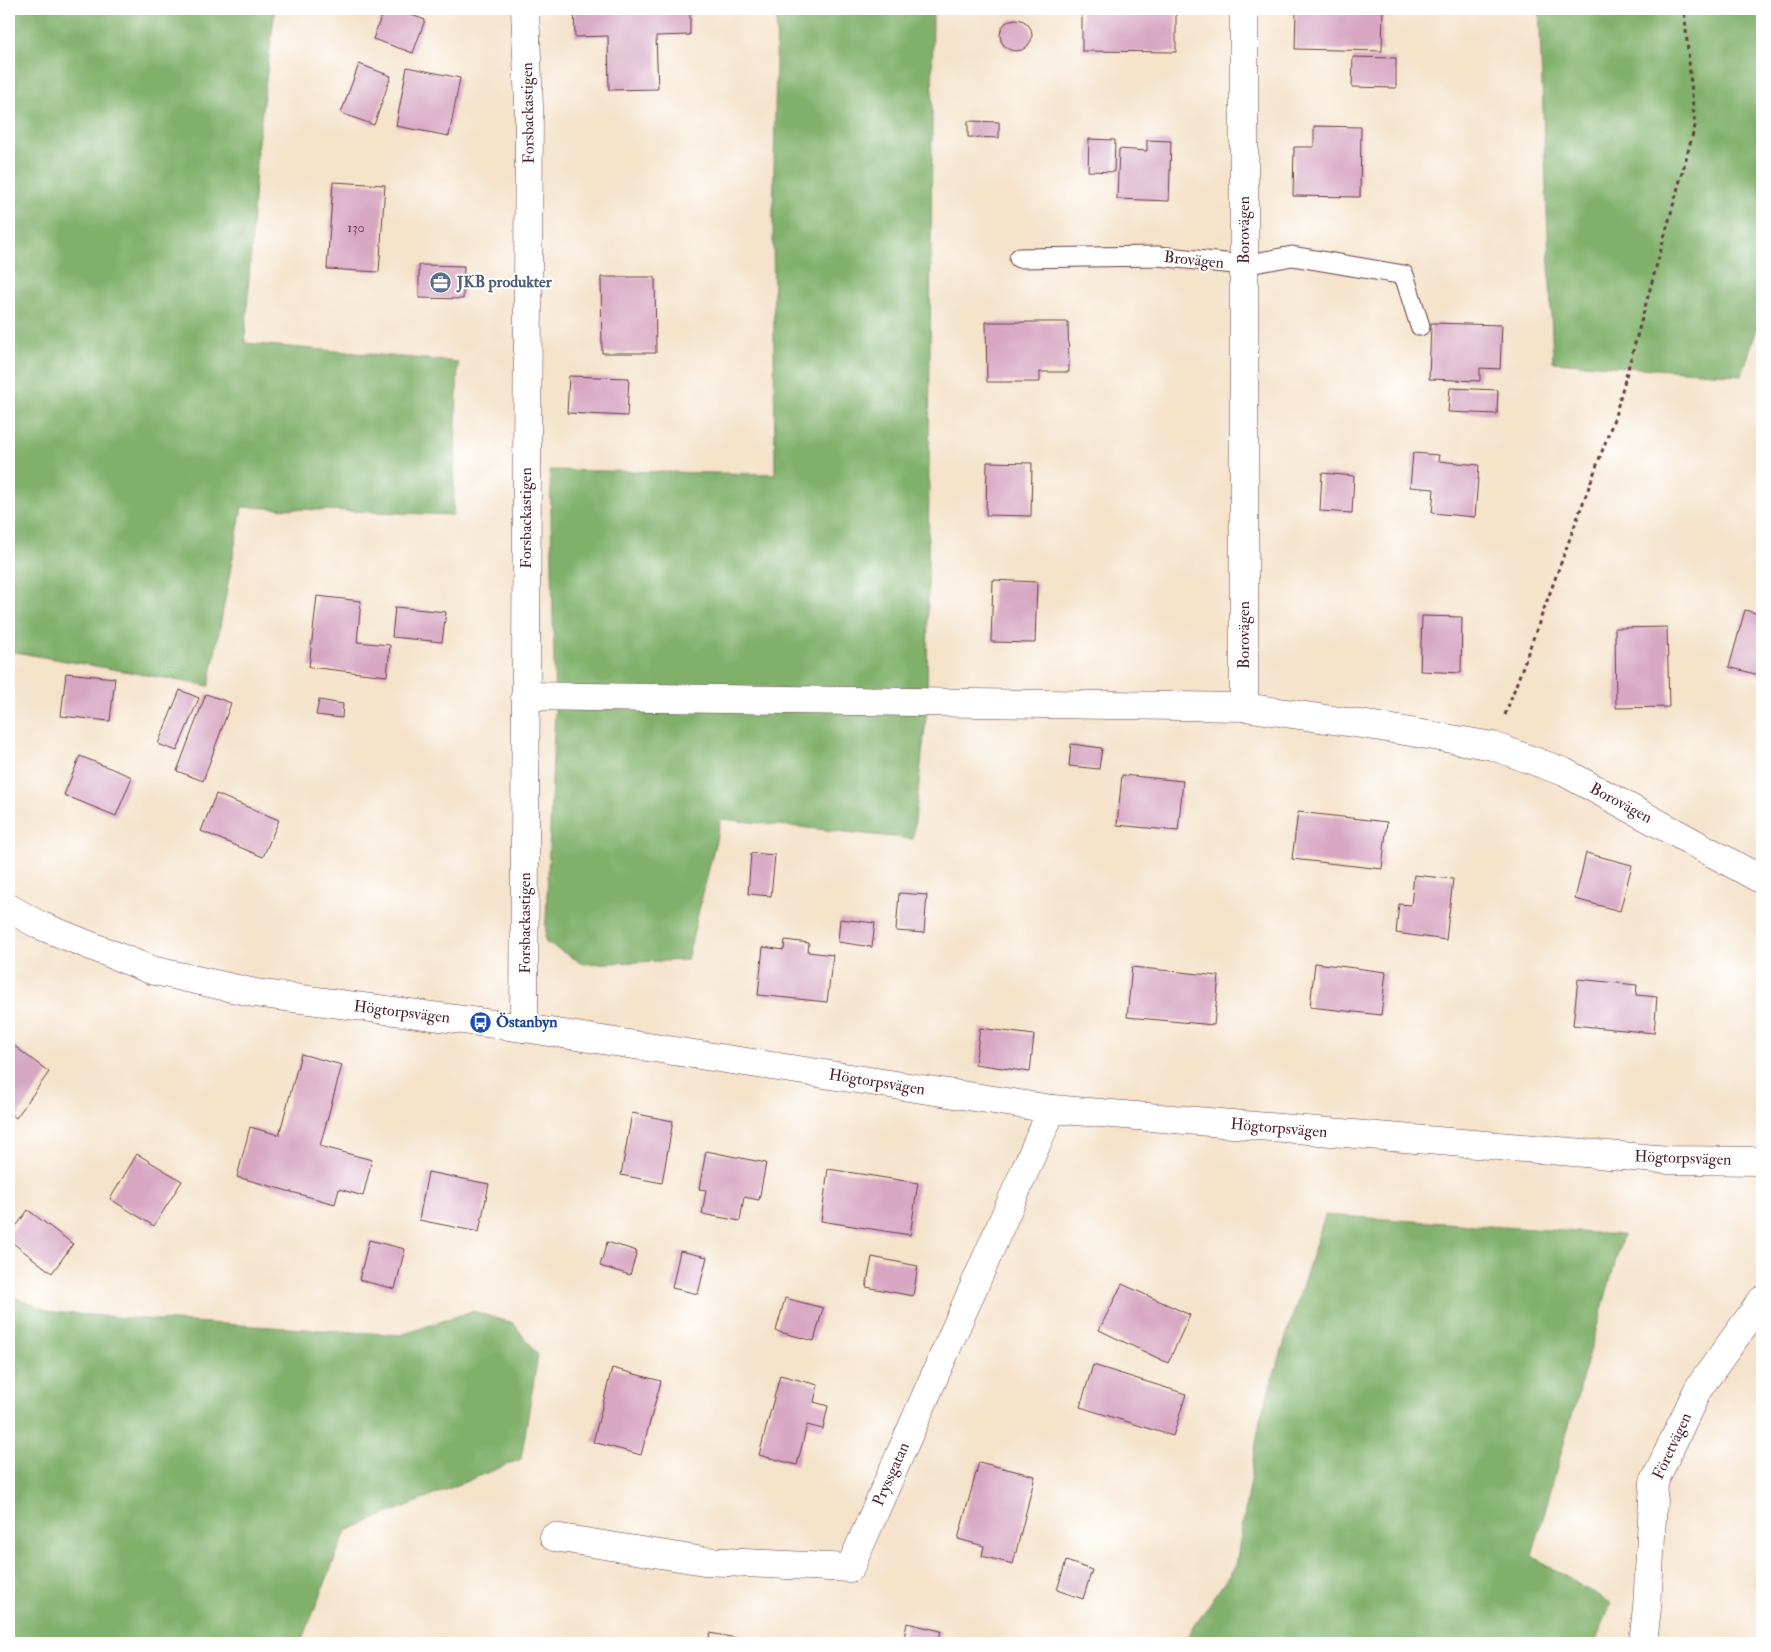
<svg xmlns="http://www.w3.org/2000/svg" width="1771" height="1652" viewBox="0 0 1771 1652" font-family="'IM FELL Double Pica',serif">
  <style>
    .forest { fill: #80b06b; stroke: #65684b }
    .building { fill: #d7a7c2 }
    .lines { fill: none; stroke-linecap: round; stroke-linejoin: round }
    .lane-casing { stroke: #643c43; stroke-width: 21 }
    .street-casing { stroke: #643c43; stroke-width: 29 }
    .secondary-casing { stroke: #643c43; stroke-width: 29 }
    .path { stroke: #643c43; stroke-width: 3; stroke-dasharray: 4 4; stroke-linecap: butt }
    .lane { stroke: #fff; stroke-width: 19 }
    .street { stroke: #fff; stroke-width: 28 }
    .secondary { stroke: #fff; stroke-width: 28 }
    .labels { text-anchor: middle; dominant-baseline: central; stroke-width: 4; stroke-linejoin: round; paint-order: stroke }
    .number-label { font-size: 14px; fill: #6d4151 }
    .street-label { font-size: 16px; fill: #4a1f2b; stroke: #fff }
    .service-label { font-size: 16px; font-weight: bold; fill: #4e5e75; stroke: #fff; text-anchor: start }
    .transit-label { font-size: 16px; font-weight: bold; fill: #164399; stroke: #fff; text-anchor: start }
  </style>
  <rect width="100%" height="100%" fill="#fff"/>
  <filter id="ink" filterUnits="userSpaceOnUse"><feTurbulence type="fractalNoise" baseFrequency=".02" numOctaves="2"/><feDisplacementMap in="SourceGraphic" scale="10" xChannelSelector="R" yChannelSelector="G"/><feConvolveMatrix kernelMatrix="1 2 1 2 8 2 1 2 1" color-interpolation-filters="sRGB"/></filter>
  <filter id="wash" filterUnits="userSpaceOnUse"><feTurbulence type="fractalNoise" baseFrequency=".0096" numOctaves="4" result="noise"/><feDisplacementMap in="SourceGraphic" scale="20" xChannelSelector="R" yChannelSelector="G"/><feGaussianBlur stdDeviation="1.12" result="paint"/><feColorMatrix in="noise" values="0 0 0 0 0 0 0 0 0 0 0 0 0 0 0 0 0 1.4 0 .05"/><feComposite in="paint" operator="in"/></filter>
  <g filter="url(#wash)">
    <rect width="100%" height="100%" fill="#f4e2c9"/>
    <g class="forest">
      <polygon points="9,9 275,9 257,150 245,343 458,362 453,515 242,507 209,686 9,651"/>
      <polygon points="777,9 933,9 927,709 913,839 721,819 687,960 584,964 545,942 555,711 550,470 775,474 773,217"/>
      <polygon points="1539,9 1762,9 1762,313 1742,375 1553,362"/>
      <polygon points="1325,1215 1623,1235 1532,1556 1611,1604 1595,1643 1183,1643 1236,1565 1260,1419"/>
      <polygon points="9,1295 51,1312 127,1318 401,1335 472,1311 513,1323 538,1355 521,1459 346,1531 301,1643 9,1643"/>
    </g>
    <g id="blocks">
      <g class="building">
        <polygon points="384,9 396,9 425,20 413,53 373,39"/>
        <polygon points="574,9 690,9 690,35 656,36 658,89 609,90 608,36 575,37"/>
        <polygon points="1082,9 1176,9 1176,52 1082,51"/>
        <polygon points="1296,9 1383,9 1382,51 1295,49"/>
        <circle cx="1016" cy="35" r="16"/>
        <polygon points="1353,57 1396,58 1396,88 1352,87"/>
        <polygon points="359,64 391,76 374,125 341,113"/>
        <polygon points="407,67 460,78 449,136 396,126"/>
        <polygon points="968,121 999,122 999,138 968,137"/>
        <polygon points="1314,126 1361,127 1360,197 1293,196 1294,147 1314,147"/>
        <polygon points="1089,139 1115,140 1114,172 1088,171"/>
        <polygon points="1147,140 1171,141 1169,201 1117,199 1119,149 1147,151"/>
        <polygon points="333,182 385,185 379,272 327,269"/>
        <polygon points="419,265 464,266 463,299 419,298"/>
        <polygon points="601,277 655,277 656,353 602,353"/>
        <polygon points="986,322 1068,322 1069,372 1040,372 1040,382 987,382"/>
        <polygon points="1431,323 1502,325 1500,369 1480,368 1480,381 1429,379"/>
        <polygon points="569,376 629,378 627,416 567,413"/>
        <polygon points="1450,388 1498,390 1497,414 1448,412"/>
        <polygon points="1413,453 1439,455 1438,461 1479,465 1475,517 1432,513 1434,489 1410,487"/>
        <polygon points="987,462 1032,463 1031,516 986,515"/>
        <polygon points="1322,473 1354,476 1352,513 1320,511"/>
        <polygon points="993,580 1037,582 1035,643 991,642"/>
        <polygon points="317,596 361,601 357,642 390,645 387,676 309,667"/>
        <polygon points="395,607 446,612 442,642 392,637"/>
        <polygon points="1745,610 1762,615 1762,676 1729,667"/>
        <polygon points="1422,616 1462,617 1461,673 1420,671"/>
        <polygon points="1667,627 1669,707 1616,708 1615,628"/>
        <polygon points="66,673 115,678 110,721 61,716"/>
        <polygon points="180,690 199,698 177,751 158,744"/>
        <polygon points="206,694 231,703 203,781 177,771"/>
        <polygon points="319,700 343,704 342,718 316,715"/>
        <polygon points="1071,744 1102,748 1099,769 1069,766"/>
        <polygon points="80,756 132,777 116,816 64,795"/>
        <polygon points="1122,775 1183,781 1178,831 1117,825"/>
        <polygon points="216,794 279,820 263,857 201,831"/>
        <polygon points="1298,812 1387,822 1382,869 1292,859"/>
        <polygon points="751,853 775,855 771,896 748,894"/>
        <polygon points="1586,853 1632,865 1620,911 1575,899"/>
        <polygon points="1414,875 1453,879 1446,940 1396,933 1399,904 1411,905"/>
        <polygon points="899,893 927,895 924,933 896,931"/>
        <polygon points="840,919 875,923 872,947 838,942"/>
        <polygon points="785,940 809,943 808,952 833,955 827,1002 758,995 763,947 784,950"/>
        <polygon points="1315,963 1386,972 1381,1015 1310,1007"/>
        <polygon points="1132,967 1219,976 1214,1025 1127,1017"/>
        <polygon points="1578,979 1637,985 1636,995 1657,997 1654,1033 1573,1025"/>
        <polygon points="980,1028 1034,1035 1030,1072 975,1064"/>
        <polygon points="13,1045 49,1072 16,1118 9,1113 9,1051"/>
        <polygon points="301,1054 342,1065 320,1146 372,1160 363,1196 339,1189 335,1204 237,1177 250,1127 279,1135"/>
        <polygon points="632,1113 673,1121 662,1183 621,1175"/>
        <polygon points="706,1151 766,1163 759,1200 744,1197 740,1221 702,1214 706,1190 699,1189"/>
        <polygon points="137,1154 182,1181 154,1226 110,1199"/>
        <polygon points="828,1169 918,1183 910,1235 821,1221"/>
        <polygon points="428,1172 489,1184 479,1232 419,1220"/>
        <polygon points="28,1210 73,1244 52,1273 9,1240 9,1236"/>
        <polygon points="369,1240 405,1249 395,1289 359,1280"/>
        <polygon points="607,1242 637,1251 630,1275 600,1266"/>
        <polygon points="680,1251 707,1257 698,1294 672,1288"/>
        <polygon points="872,1257 918,1266 913,1296 866,1287"/>
        <polygon points="1122,1284 1190,1315 1168,1363 1099,1330"/>
        <polygon points="785,1298 823,1308 814,1341 776,1331"/>
        <polygon points="1093,1365 1186,1394 1173,1436 1080,1407"/>
        <polygon points="612,1368 661,1381 641,1455 593,1442"/>
        <polygon points="780,1375 818,1385 814,1402 828,1406 823,1429 807,1425 797,1465 759,1455"/>
        <polygon points="979,1462 1035,1476 1013,1564 982,1556 984,1546 958,1539"/>
        <polygon points="1066,1561 1092,1570 1083,1599 1057,1590"/>
        <polygon points="907,1623 941,1631 938,1643 903,1643"/>
        <polygon points="710,1633 736,1638 735,1643 708,1643"/>
      </g>
    </g>
  </g>
  <g filter="url(#ink)">
    <use href="#blocks" fill-opacity="0" stroke="#643c43" stroke-width="1"/>
    <g class="lines">
      <defs>
        <polyline id="lane" points="1019,258 1158,256 1244,265 1292,256 1404,275 1420,326"/>
        <g id="street">
          <polyline points="1244,9 1244,707 1381,727 1493,746 1564,772 1762,880"/>
          <polyline points="525,696 1244,707"/>
          <polyline points="524,1028 529,106 525,9"/>
          <polyline points="554,1537 704,1561 850,1568 1052,1109"/>
          <polyline points="1643,1643 1647,1608 1654,1482 1698,1389 1762,1300"/>
        </g>
        <polyline id="secondary" points="9,908 39,925 151,970 255,993 524,1028 1052,1109 1669,1160 1762,1161"/>
      </defs>
      <use href="#lane" class="lane-casing"/>
      <use href="#street" class="street-casing"/>
      <use href="#secondary" class="secondary-casing"/>
      <polyline class="path" points="1505,715 1615,416 1695,126 1684,9"/>
      <use href="#lane" class="lane"/>
      <use href="#street" class="street"/>
      <use href="#secondary" class="secondary"/>
    </g>
  </g>
  <defs>
    <symbol id="office-disc" viewBox="-11 -11 22 22"><circle r="9.5" fill="#5c6f8a" stroke="#fff"/><path d="M-6-3h4V-5.5h4V-3h4V5H-6ZM-1-4.5V-3h2v-1.5ZM-6 0V1H6V0Z" fill="#fff"/></symbol>
    <symbol id="bus-disc" viewBox="-11 -11 22 22"><circle r="9.5" fill="#1a4fb4" stroke="#fff"/><path d="M-5-6H5V4H4V6H2V4H-2V6H-4V4H-5ZM-3.5-4V0h7V-4ZM-3.5 1.2v1.5H-2V1.2ZM2 1.2v1.5H3.5V1.2Z" fill="#fff"/></symbol>
  </defs>
  <g fill-rule="evenodd">
    <use href="#office-disc" x="428" y="270" width="25" height="25"/>
    <use href="#bus-disc" x="468" y="1010" width="25" height="25"/>
  </g>
  <g class="labels">
    <g class="number-label">
      <text x="356" y="227">130</text>
    </g>
    <g class="street-label">
      <text transform="translate(528 113) rotate(-91)">Forsbackastigen</text>
      <text transform="translate(1244 230) rotate(-90)">Borovägen</text>
      <text transform="translate(1194 260) rotate(6)">Brovägen</text>
      <text transform="translate(526 518) rotate(-90)">Forsbackastigen</text>
      <text transform="translate(1244 635) rotate(-90)">Borovägen</text>
      <text transform="translate(1621 803) rotate(28)">Borovägen</text>
      <text transform="translate(525 923) rotate(-90)">Forsbackastigen</text>
      <text transform="translate(402 1012) rotate(7)">Högtorpsvägen</text>
      <text transform="translate(877 1082) rotate(9)">Högtorpsvägen</text>
      <text transform="translate(1279 1128) rotate(5)">Högtorpsvägen</text>
      <text transform="translate(1683 1158) rotate(2)">Högtorpsvägen</text>
      <text transform="translate(1672 1446) rotate(-65)">Företvägen</text>
      <text transform="translate(891 1474) rotate(-66)">Pryssgatan</text>
    </g>
    <g class="service-label">
      <text x="457" y="282">JKB produkter</text>
    </g>
    <g class="transit-label">
      <text x="496" y="1022">Östanbyn</text>
    </g>
  </g>
  <rect width="1771" height="1652" fill="none" stroke="#fff" stroke-width="30"/>
</svg>
